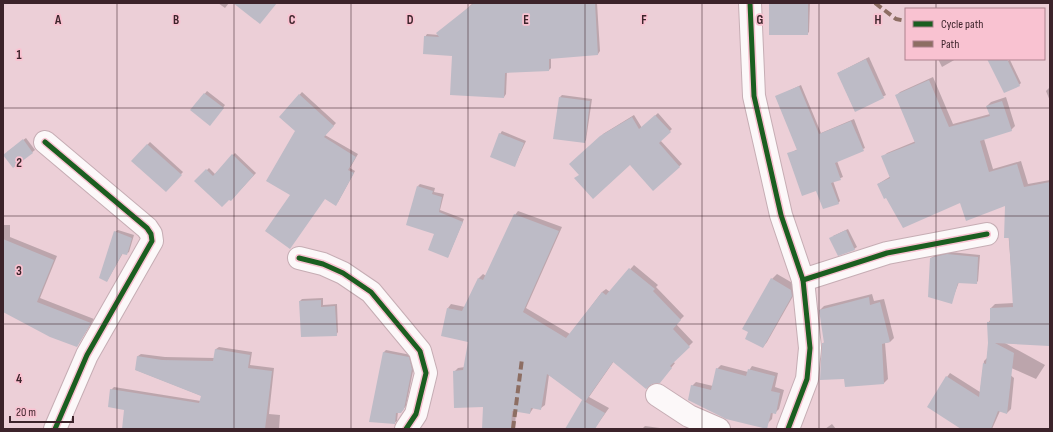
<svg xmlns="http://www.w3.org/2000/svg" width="1053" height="432" viewBox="0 0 1053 432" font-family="'Sofia Sans Condensed',sans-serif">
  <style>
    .shadow { fill: #0003 }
    .building { fill: #bdbbc6 }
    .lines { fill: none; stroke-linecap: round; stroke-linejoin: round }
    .minor-casing { stroke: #c6adb4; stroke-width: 24 }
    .minor { stroke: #fcf8f9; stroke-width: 22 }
    .quiet { stroke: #8d6e63; stroke-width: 4; stroke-dasharray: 8 4; stroke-linecap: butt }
    .cycleway-casing { stroke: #f9c2d1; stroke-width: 8 }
    .cycleway { stroke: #1b5e20; stroke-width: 5 }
    .grid { fill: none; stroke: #3c232a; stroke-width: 1; stroke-opacity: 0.55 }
    .grid-label { font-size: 13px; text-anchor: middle; font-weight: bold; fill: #3c232a; stroke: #f9c2d1; stroke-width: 3.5; stroke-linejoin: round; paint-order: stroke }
  </style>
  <rect width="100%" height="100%" fill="#eccfd7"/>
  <g class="shadow">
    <polygon points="218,3 229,3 225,8"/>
    <polygon points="473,3 489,3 507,71 506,94 504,97 453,55 425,37 427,34 439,35"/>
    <polygon points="512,3 597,3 600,51 598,54 551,58 551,68 549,70"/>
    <polygon points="770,3 810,3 809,32 807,34"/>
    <polygon points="869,57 886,95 855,111 838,73"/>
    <polygon points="938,59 956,59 942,67"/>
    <polygon points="1010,60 1021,83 1019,85 995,67"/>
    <polygon points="933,77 953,124 990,114 987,106 991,102 1006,97 1015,126 1011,130 984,139 993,169 1021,161 1028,184 1050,180 1050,344 1049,345 1005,343 1045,365 1036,379 989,358 1014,378 1011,409 1007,413 1000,411 992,429 976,429 947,377 950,373 980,392 984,361 987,358 989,343 988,323 991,319 991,308 995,304 1014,303 1006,205 960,202 878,184 891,176 883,157 887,153 916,141 896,96 900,92"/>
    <polygon points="801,85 821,133 854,119 865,148 837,161 843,177 833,181 840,201 838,203 817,190 788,154 798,149 776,97"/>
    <polygon points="1050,87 1050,101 1046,91"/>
    <polygon points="207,91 225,105 212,122 192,110"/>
    <polygon points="302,92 336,123 325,135 358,154 350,168 355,171 338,202 325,198 292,194 296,131 280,117"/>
    <polygon points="562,95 592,99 586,140 584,142 560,97"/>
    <polygon points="658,113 672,129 660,140 682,164 653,189 631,163 580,175 603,134 634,115 642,128"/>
    <polygon points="502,131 526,141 515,165 500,134"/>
    <polygon points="26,138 35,150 13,167 7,152"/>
    <polygon points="150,142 183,172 166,191 132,161"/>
    <polygon points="235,153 256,173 231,200 196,181 209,168 215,174"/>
    <polygon points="420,184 435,188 434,192 444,194 440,210 464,219 448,257 435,233 418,186"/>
    <polygon points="518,211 562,227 526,308 570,334 602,292 606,289 610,292 634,265 658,285 656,287 684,316 676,324 693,342 673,362 675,363 663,378 614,361 589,397 609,408 597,425 582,401 584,399 549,375 545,405 541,408 534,407 530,413 516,410 515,429 483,429 484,406 454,372 458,368 465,367 469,341 448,308 451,304 465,307 479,278 483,274 486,276 515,215"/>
    <polygon points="3,225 10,225 10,237 57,256 40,298 94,319 77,346 3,311"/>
    <polygon points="848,229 857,247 854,249 833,236"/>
    <polygon points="118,230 134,235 129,252 126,254 123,253 107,281 115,232"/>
    <polygon points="950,252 980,255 978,281 976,283 959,282 951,303 931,258 934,256"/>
    <polygon points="777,274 796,285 796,291 767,342 763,347 750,332 772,279"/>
    <polygon points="872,294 874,301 884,299 894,338 890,342 885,343 888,379 884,383 845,378 823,343 825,342 820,310 824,306"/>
    <polygon points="323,298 323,305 337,304 338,332 336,335 300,301 302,299"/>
    <polygon points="219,347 252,352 250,365 274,368 269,414 280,415 279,429 123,429 125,409 111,390 114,387 201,401 202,396 136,370 138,356 141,354 165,357 215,358 216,349"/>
    <polygon points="386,350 411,355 414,366 406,406 401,412 398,412 397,421 394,423 370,421 384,352"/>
    <polygon points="721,365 748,372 752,366 778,373 775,387 784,390 779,409 775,413 773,412 772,419 768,423 692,386 696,382 713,386 717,369"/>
    <polygon points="832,424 836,429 825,429"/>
    <polygon points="645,426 667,429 642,429"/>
  </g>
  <g class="building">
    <polygon points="233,3 277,3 260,24"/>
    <polygon points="474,3 595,3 598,55 549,59 549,71 505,73 504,98 450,95 452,56 423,54 424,36 439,37 436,33"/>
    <rect x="769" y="3" width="39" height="32"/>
    <polygon points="866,59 884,98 855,112 837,73"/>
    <polygon points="987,59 1007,59 1020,86 1004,93"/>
    <polygon points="929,80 949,127 990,116 986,106 1002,101 1012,131 980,141 989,172 1017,164 1024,187 1050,182 1049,346 995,343 1014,353 1007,414 998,411 991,429 961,429 927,407 946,376 979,397 983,363 986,364 988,343 987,322 990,322 990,308 1013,307 1009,238 1004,238 1005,206 966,221 960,203 903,228 886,198 884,199 877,184 890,178 881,156 915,143 895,95"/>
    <polygon points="799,86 819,134 851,121 864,151 835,163 841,180 831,183 839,204 823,209 816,191 802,196 787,153 797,150 775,96"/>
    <polygon points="204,93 224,108 210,126 190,110"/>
    <polygon points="299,94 334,126 324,137 356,157 348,170 354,173 336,206 325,199 290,249 265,231 290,195 266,181 295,131 279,117"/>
    <polygon points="559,97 590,101 585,143 553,139"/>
    <polygon points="655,115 671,132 659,143 680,167 653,191 630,165 593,199 574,178 579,175 569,164 600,136 632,117 639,129"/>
    <polygon points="499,133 524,143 515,167 490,157"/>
    <polygon points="23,139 33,153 13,168 3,155"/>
    <polygon points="147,144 182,175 166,192 131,161"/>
    <polygon points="232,154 254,175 231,201 229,200 222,207 194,181 206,169 213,176"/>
    <polygon points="417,186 433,191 432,194 442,197 439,212 463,222 448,258 428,250 434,234 406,225"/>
    <polygon points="514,214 559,231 523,312 566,338 602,292 606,295 629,268 655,289 653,291 681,320 673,329 690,347 670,366 672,368 660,383 652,384 646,389 613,362 585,402 547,374 541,410 531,408 530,414 512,411 511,429 482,429 483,407 454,408 453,371 463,370 468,342 441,336 447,308 462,311 478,278 483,280"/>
    <polygon points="846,230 855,250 838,256 829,238"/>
    <polygon points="114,231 132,238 127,255 122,254 107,282 99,278"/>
    <polygon points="3,239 54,260 37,302 91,323 77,347 50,337 3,312"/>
    <polygon points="947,254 978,257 977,284 958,283 952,304 928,297 930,258"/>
    <polygon points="771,278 791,290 792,296 763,348 745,339 748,332 742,329"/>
    <polygon points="869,297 870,305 880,302 890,342 882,344 884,384 845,387 844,379 820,380 822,343 824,343 819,310"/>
    <polygon points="321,300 321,307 335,306 337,336 301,337 299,301"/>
    <polygon points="215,349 250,355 248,368 272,371 265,429 122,429 124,410 108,407 110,389 199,403 201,396 135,370 137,356 162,360 213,361"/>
    <polygon points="383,352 409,357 412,369 404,409 401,413 396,413 395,424 369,422"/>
    <polygon points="716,368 746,376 748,369 775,376 771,391 780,393 776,414 771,413 767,429 726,419 688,400 691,385 711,390"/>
    <polygon points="582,400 605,413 595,429 565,429"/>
  </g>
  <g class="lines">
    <defs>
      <g id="minor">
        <polyline points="750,3 754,96 781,215 803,280 810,348 807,379 788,429"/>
        <polyline points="45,142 147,228 151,234 152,241 87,355 55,429"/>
        <polyline points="299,258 323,264 343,273 371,292 420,351 426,373 416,414 406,429"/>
        <polyline points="803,280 887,253 987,234"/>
        <polyline points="657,395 689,416 719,429"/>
      </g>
    </defs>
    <use href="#minor" class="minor-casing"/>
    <use href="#minor" class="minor"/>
    <g class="quiet">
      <polyline points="875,3 896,19 906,21"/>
      <polyline points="513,429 522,359"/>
    </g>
    <defs>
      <g id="cycleway">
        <polyline points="750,3 754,96 781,215 803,280 810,348 807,379 788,429"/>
        <polyline points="45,142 147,228 151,234 152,241 87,355 55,429"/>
        <polyline points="299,258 323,264 343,273 371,292 420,351 426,373 416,414 406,429"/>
        <polyline points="803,280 887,253 987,234"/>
      </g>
    </defs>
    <use href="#cycleway" class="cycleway-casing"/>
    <use href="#cycleway" class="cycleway"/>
  </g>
  <path class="grid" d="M117 3V429M234 3V429M351 3V429M468 3V429M585 3V429M702 3V429M819 3V429M936 3V9M936 59V429M3 108H1050M3 216H1050M3 324H1050"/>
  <g class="grid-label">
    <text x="58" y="24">A</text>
    <text x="176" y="24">B</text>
    <text x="292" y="24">C</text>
    <text x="410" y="24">D</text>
    <text x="526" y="24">E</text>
    <text x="644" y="24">F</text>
    <text x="760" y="24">G</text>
    <text x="878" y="24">H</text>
    <text x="19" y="59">1</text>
    <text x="19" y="167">2</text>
    <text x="19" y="275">3</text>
    <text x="19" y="383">4</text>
  </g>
  <rect width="1053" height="432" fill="none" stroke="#3c232a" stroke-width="8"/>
  <rect x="905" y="8" width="140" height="52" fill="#f9c2d1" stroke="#ad828e"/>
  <rect x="913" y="21" width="20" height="6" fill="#1b5e20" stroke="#ad828e"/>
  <text x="941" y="28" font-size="12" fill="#3c232a">Cycle path</text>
  <rect x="913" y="41" width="20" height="6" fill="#8d6e63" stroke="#ad828e"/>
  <text x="941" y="48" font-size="12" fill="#3c232a">Path</text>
  <path d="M10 416v6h63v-6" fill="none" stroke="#3c232a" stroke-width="2"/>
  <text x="16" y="416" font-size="12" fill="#3c232a" stroke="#f9c2d1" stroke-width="3" paint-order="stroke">20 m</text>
</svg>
